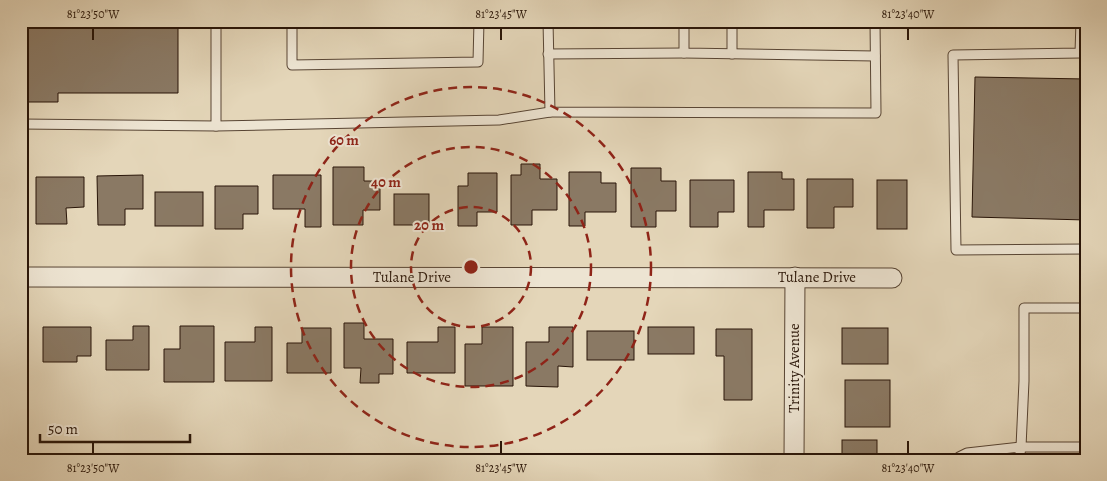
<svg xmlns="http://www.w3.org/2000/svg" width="1107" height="481" viewBox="0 0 1107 481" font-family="Alegreya,serif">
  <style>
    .building { fill: #8a7964; stroke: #291508 }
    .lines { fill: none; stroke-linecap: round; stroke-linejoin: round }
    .lane-casing { stroke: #584534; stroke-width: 11 }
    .street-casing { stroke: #584534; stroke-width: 21 }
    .lane { stroke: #ede4d2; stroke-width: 9 }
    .street { stroke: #ede4d2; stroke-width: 19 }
    .ticks { fill: none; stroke: #291508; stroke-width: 2 }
    .ring { fill: none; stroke: #8f2418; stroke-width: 2.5; stroke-dasharray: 9 6 }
    .labels { text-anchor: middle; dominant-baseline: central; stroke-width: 4; stroke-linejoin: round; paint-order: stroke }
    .street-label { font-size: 15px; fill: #291508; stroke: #ede4d2 }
    .centre { fill: #8f2418; stroke: #ede4d2; stroke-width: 2.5 }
    .ring-label { font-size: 15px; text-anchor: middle; font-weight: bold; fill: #8f2418; stroke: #ede4d2; stroke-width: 4; stroke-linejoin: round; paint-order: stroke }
    .neatline { fill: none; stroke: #291508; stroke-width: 2 }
    .ticks-label { font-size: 12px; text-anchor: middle; fill: #291508 }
  </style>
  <rect width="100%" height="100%" fill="#e4d6b9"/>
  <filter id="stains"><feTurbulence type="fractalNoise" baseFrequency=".004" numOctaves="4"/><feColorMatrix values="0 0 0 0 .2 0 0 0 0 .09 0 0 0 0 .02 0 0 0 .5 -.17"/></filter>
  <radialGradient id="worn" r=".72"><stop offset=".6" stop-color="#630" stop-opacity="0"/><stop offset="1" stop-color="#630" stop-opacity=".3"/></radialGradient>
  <g class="building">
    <polygon points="21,21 178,21 178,93 58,93 58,102 21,102"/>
    <polygon points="975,77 1086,79 1086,220 972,217"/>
    <polygon points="521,164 540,164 540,179 557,179 557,210 532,210 532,225 511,225 511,175 521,175"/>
    <polygon points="333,167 364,167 364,181 380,181 380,210 363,210 363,225 333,225"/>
    <polygon points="631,168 661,168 661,181 676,181 676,211 656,211 656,227 631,227"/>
    <rect x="21" y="171" width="2" height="59"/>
    <polygon points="569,172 601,172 601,183 616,183 616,212 585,212 585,226 569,226"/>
    <polygon points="748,172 782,172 782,179 794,179 794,210 764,210 764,227 748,227"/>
    <polygon points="468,173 497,173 497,212 477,212 477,226 458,226 458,186 468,186"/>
    <polygon points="143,175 143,209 125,209 125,225 98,225 97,176"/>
    <polygon points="273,175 321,175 321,227 305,227 305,209 273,209"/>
    <polygon points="36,177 84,177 84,207 66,208 67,224 36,224"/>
    <polygon points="807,179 853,179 853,207 834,207 834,228 807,228"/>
    <polygon points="690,180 734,180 734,212 718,212 718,227 690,227"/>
    <rect x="877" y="180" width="30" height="49"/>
    <polygon points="215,186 258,186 258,214 243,214 243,229 215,229"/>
    <rect x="155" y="192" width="48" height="34"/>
    <rect x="394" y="194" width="35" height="31"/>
    <polygon points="344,323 364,323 364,339 393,339 393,374 379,374 379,383 360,383 361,368 344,368"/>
    <polygon points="133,326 149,326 149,370 106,370 106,340 133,340"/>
    <polygon points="180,326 214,326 214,382 164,382 164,349 180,349"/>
    <polygon points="43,327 91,327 91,356 77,356 77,362 43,362"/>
    <polygon points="255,327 272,327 272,381 225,381 225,342 255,342"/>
    <polygon points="438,327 455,327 455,373 407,373 407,342 438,342"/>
    <polygon points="482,327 513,327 513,386 465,386 465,344 482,344"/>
    <polygon points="549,327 573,327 573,367 558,366 558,387 526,386 526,342 549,342"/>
    <rect x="648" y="327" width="46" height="27"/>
    <rect x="21" y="328" width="7" height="28"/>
    <polygon points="302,328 331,328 331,373 287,373 287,343 302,343"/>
    <rect x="842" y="328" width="46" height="36"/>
    <polygon points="716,329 752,329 752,400 724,400 724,356 716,356"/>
    <rect x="587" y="331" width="47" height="29"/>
    <rect x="845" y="380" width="45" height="47"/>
    <rect x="842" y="440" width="35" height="20"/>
  </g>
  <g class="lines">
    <defs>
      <g id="lane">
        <polyline points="292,21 292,65 478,62 479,21"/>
        <polyline points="548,21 550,112 876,113 875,21"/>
        <polyline points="684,21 684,53 875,56"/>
        <polyline points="732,21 732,54"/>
        <polyline points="1081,21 1080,53 953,55 956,250 1086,249"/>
        <polyline points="548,54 684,53"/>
        <polyline points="21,124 216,126 216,21"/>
        <polyline points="216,126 499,120 550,112"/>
        <polyline points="1086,308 1024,308 1024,381 1021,447 1086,447"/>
        <polyline points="958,460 959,457 967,453 1021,447 1019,460"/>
      </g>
      <g id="street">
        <polyline points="21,277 892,278"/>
        <polyline points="794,460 795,277"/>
      </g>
    </defs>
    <use href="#lane" class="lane-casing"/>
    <use href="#street" class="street-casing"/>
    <use href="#lane" class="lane"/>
    <use href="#street" class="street"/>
  </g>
  <path class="ticks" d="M93 28V40M501 28V40M908 28V40M93 441V454M501 441V454M908 441V454"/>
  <g class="ring">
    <circle cx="471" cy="267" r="60"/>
    <circle cx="471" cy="267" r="120"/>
    <circle cx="471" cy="267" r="180"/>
  </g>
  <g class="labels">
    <g class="street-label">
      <text x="412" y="277">Tulane Drive</text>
      <text x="817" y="277">Tulane Drive</text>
      <text transform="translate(794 368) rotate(-90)">Trinity Avenue</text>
    </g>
  </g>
  <circle cx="471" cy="267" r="8" class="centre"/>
  <g class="ring-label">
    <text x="344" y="145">60 m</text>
    <text x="386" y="187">40 m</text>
    <text x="429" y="230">20 m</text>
  </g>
  <rect width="1107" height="481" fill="none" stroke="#e4d6b9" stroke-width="55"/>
  <path d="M40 434v8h150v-8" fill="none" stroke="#291508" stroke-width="2.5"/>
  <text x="48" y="434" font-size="15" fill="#291508" stroke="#ede4d2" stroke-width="4" paint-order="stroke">50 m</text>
  <rect x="28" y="28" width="1052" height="426" class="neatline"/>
  <g class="ticks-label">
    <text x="93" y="18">81°23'50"W</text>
    <text x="501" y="18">81°23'45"W</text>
    <text x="908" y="18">81°23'40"W</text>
    <text x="93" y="472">81°23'50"W</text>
    <text x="501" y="472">81°23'45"W</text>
    <text x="908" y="472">81°23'40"W</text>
  </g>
  <rect width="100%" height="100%" filter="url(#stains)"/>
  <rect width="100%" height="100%" fill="url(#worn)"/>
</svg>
